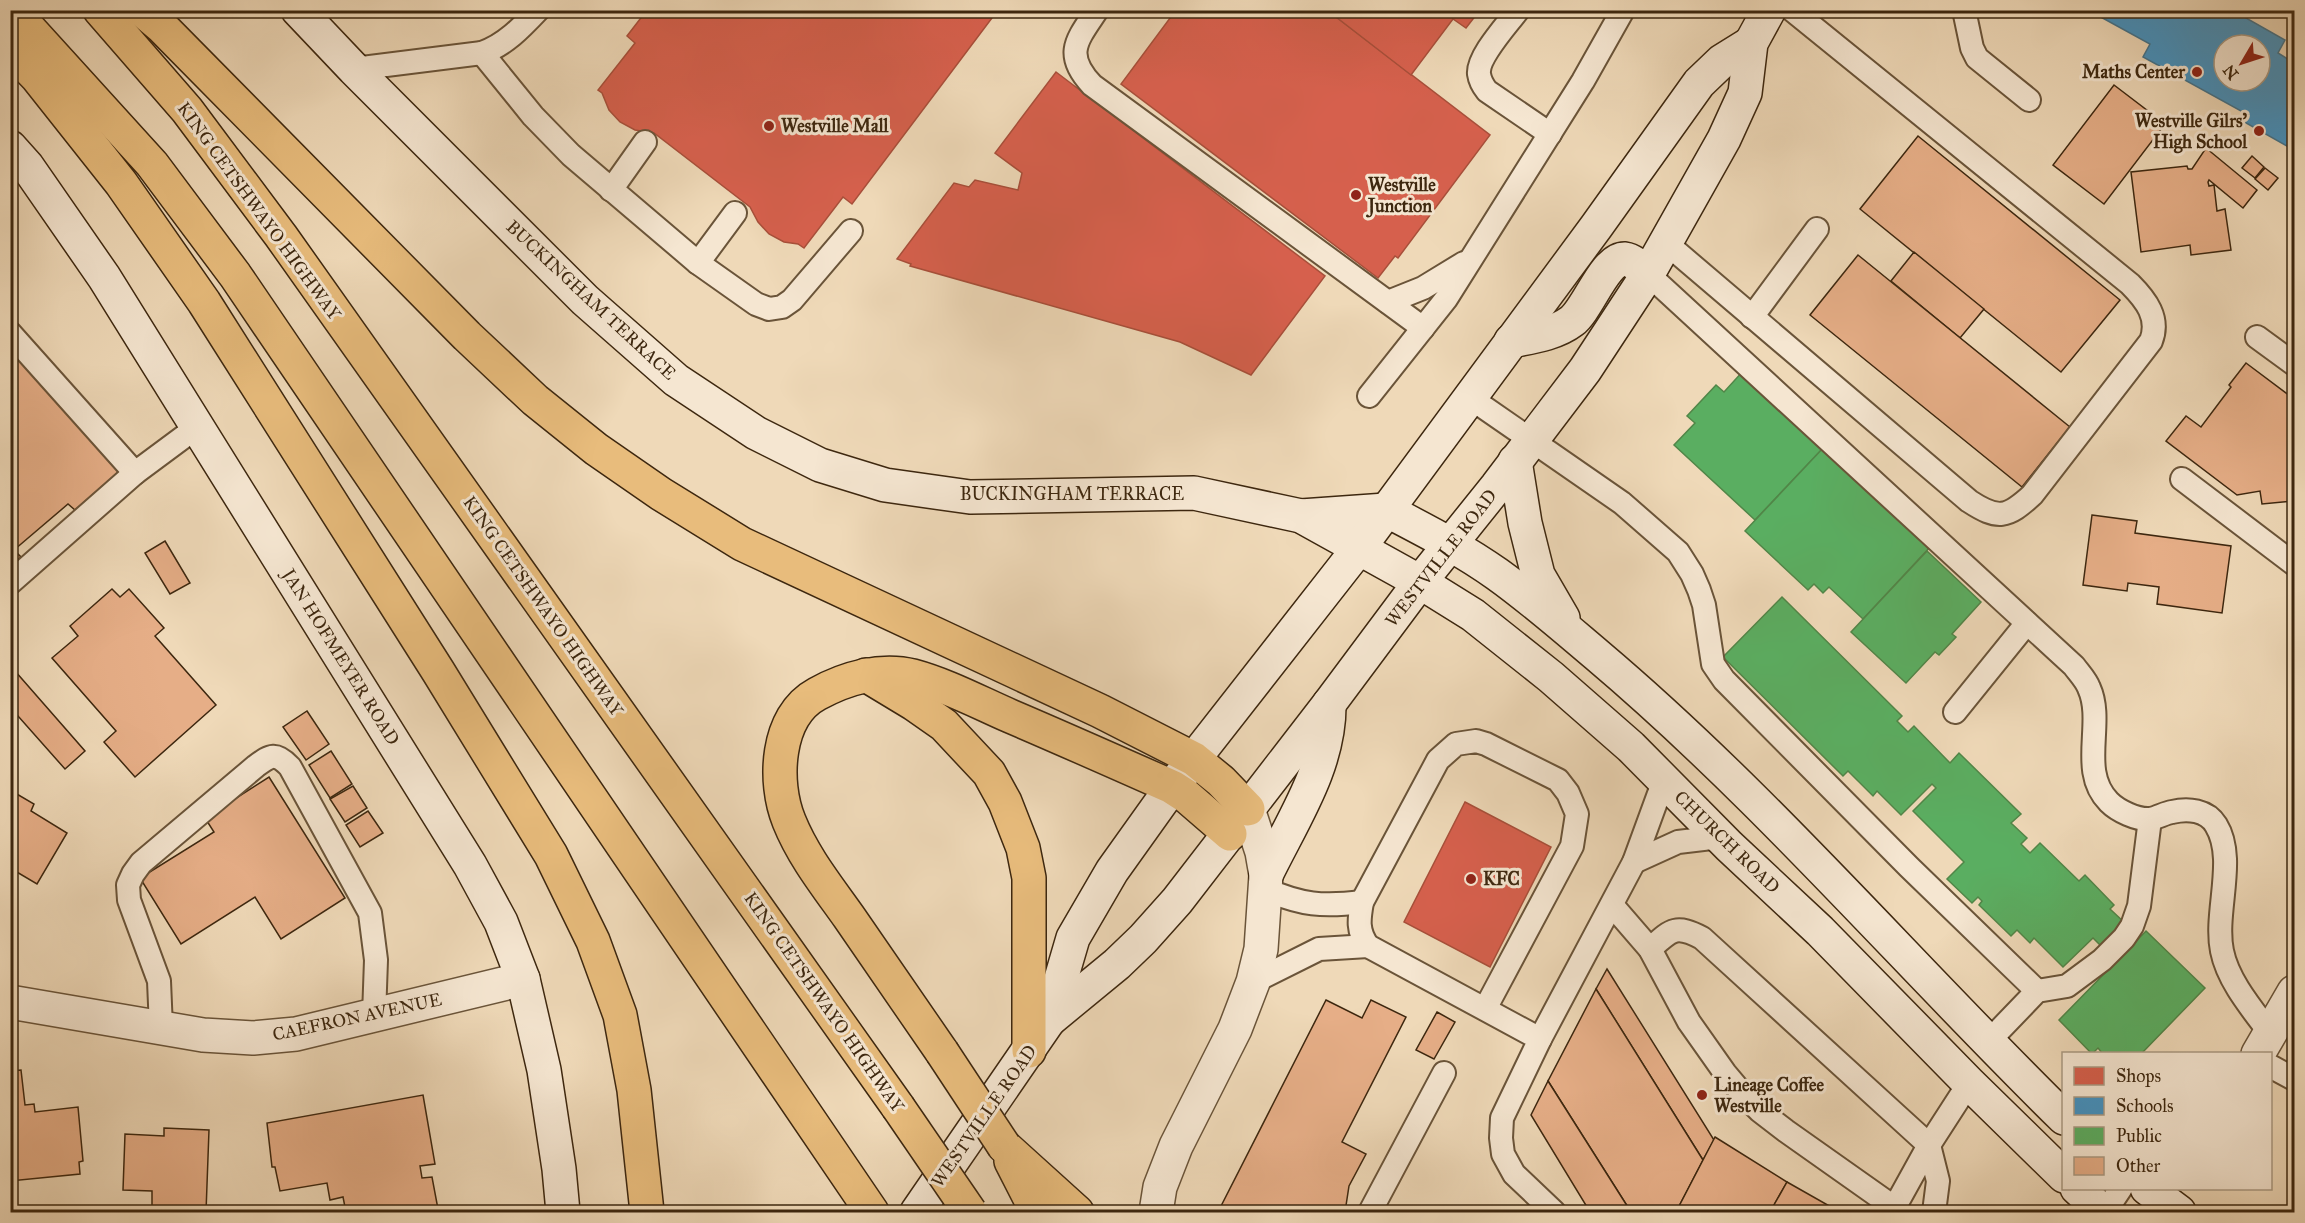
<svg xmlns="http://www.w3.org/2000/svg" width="2305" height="1223" viewBox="0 0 2305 1223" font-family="'IM FELL Great Primer',serif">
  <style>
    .shops { fill: #d6604d; stroke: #a84f3a; stroke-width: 1.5 }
    .schools { fill: #4393c3; stroke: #41738d; stroke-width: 1.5; fill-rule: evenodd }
    .public { fill: #5aae61; stroke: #518648; stroke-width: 1.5 }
    .building { fill: #e6ae87; stroke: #3d270f; stroke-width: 1.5 }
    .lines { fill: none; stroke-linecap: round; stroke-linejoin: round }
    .lane-casing { stroke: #6a5439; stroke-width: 26 }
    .street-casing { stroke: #6a5439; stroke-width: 36 }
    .secondary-casing { stroke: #3d270f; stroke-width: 36 }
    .highway-casing { stroke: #3d270f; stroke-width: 36 }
    .lane { stroke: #f5e6d1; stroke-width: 22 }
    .street { stroke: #f5e6d1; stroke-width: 33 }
    .secondary { stroke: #f5e6d1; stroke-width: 33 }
    .highway { stroke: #e8bc7c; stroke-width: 33 }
    .highway-bridge-casing { stroke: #3d270f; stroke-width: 36; stroke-linecap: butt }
    .highway-bridge { stroke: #e8bc7c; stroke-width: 33 }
    .poi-dot { fill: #8f2418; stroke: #f5e6d1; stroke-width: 2 }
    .labels { text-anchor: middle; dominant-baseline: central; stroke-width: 6; stroke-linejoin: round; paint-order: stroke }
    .poi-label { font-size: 18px; font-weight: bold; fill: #3d270f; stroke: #f5e6d1; text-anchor: start }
    .street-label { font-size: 18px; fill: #3d270f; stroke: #f5e6d1 }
  </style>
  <rect width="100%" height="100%" fill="#efd9b8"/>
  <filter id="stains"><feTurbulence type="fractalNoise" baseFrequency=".00333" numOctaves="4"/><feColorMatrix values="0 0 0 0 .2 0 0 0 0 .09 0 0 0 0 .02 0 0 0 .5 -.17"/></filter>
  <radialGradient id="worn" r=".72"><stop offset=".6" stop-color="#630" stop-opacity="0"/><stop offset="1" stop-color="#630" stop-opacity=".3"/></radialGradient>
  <g class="shops">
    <polygon points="647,10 998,10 852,204 843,197 804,248 798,244 784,242 769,234 758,222 750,207 654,133 635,130 620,122 609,110 602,93 598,90 635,43 627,36"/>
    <polygon points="1176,10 1327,10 1490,135 1398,258 1395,256 1378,278 1121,84"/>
    <polygon points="1327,10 1480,10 1466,28 1453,19 1411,75"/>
    <polygon points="1056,72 1325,276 1251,375 1180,342 910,266 911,264 897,259 954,183 969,187 975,180 1018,190 1022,173 995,153"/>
    <polygon points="1465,802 1551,847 1490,967 1404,922"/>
  </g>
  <path class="schools" d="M2088 10H2232L2285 40 2278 53 2294 63V150L2239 119 2243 112 2143 57 2150 44ZM2224 45H2260V81H2224Z"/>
  <g class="public">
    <polygon points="1744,370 1825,446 1755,520 1674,445 1695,423 1687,416 1716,385 1724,392"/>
    <polygon points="1825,446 1931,546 1863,619 1829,587 1823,593 1814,584 1808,590 1745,531"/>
    <polygon points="1927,551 1981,602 1952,634 1956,637 1939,655 1935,652 1906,683 1851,632"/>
    <polygon points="1782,597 1902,716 1897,721 1908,732 1914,726 1950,763 1959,753 2021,814 2011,823 2027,838 2021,844 2030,853 2040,843 2079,881 2085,875 2114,905 2110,909 2126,924 2102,947 2093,938 2063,967 2034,938 2030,943 2017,930 2011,936 1979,905 1982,901 1978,897 1972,903 1947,879 1964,862 1913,811 1936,788 1932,784 1901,815 1877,791 1873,796 1848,771 1843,776 1723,657"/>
    <polygon points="2146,931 2205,988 2141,1054 2103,1054 2098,1048 2092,1054 2059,1020"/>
  </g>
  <g class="building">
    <polygon points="2114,85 2165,124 2104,204 2053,165"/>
    <polygon points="1918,136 2120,300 2061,372 1860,209"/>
    <polygon points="2206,148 2257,190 2243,208 2209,180 2208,182 2209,186 2214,185 2217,211 2225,209 2231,250 2191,255 2190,245 2141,252 2131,172 2187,166 2188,169 2192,169"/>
    <polygon points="2252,156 2264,167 2255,178 2242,168"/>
    <polygon points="2265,168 2278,178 2268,190 2255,179"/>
    <polygon points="1914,252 1984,309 1960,338 1891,281"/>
    <polygon points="1858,255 2070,427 2022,487 1810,315"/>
    <polygon points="10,342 121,470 75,510 68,504 14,550 21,557 10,566"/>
    <polygon points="2246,363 2294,399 2294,501 2262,504 2260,491 2237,495 2166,441 2186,416 2201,427 2231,387 2229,385"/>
    <polygon points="2092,515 2137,521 2135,533 2231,546 2222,613 2157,604 2159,587 2128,583 2127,591 2083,585"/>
    <polygon points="165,541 190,583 170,594 145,553"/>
    <polygon points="112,589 120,597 129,589 164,628 155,636 216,705 135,777 104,742 116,731 52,658 78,636 70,626"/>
    <polygon points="15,671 85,751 65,769 10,707 10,674"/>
    <polygon points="307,711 329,744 306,760 283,727"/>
    <polygon points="331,751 352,784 330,798 309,765"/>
    <polygon points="269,777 345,898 281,939 255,897 181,944 140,878 214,832 205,818"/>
    <polygon points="353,786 367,808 345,822 330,799"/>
    <polygon points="10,790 34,804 31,811 67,833 37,884 10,868"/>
    <polygon points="368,811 383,833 360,847 346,825"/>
    <polygon points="1607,969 1714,1140 1703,1160 1596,989"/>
    <polygon points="1596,989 1703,1160 1676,1212 1631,1212 1548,1081"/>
    <polygon points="1326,1000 1362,1018 1371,1000 1406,1017 1342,1142 1366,1154 1349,1186 1345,1212 1218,1212"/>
    <polygon points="1437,1012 1455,1022 1434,1059 1416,1050"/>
    <polygon points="21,1070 25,1105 34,1104 35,1112 78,1107 83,1161 79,1162 80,1174 10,1181 10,1071"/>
    <polygon points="1548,1081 1631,1212 1590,1212 1531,1115"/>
    <polygon points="423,1095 435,1164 420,1166 422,1178 432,1177 438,1209 428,1211 428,1212 346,1212 343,1197 330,1200 327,1183 280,1191 275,1167 272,1167 267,1123"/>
    <polygon points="164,1128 209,1130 206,1212 152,1212 152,1191 123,1190 125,1134 164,1136"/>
    <polygon points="1715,1137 1787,1182 1770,1212 1676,1212"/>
    <polygon points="1787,1182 1840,1212 1770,1212"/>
  </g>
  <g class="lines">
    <defs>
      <g id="lane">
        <path d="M1097 10C1077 40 1063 54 1092 85L1423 328"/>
        <path d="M1518 10C1507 25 1477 57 1479 74 1480 81 1483 86 1487 91L1550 134"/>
        <polyline points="1964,10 1972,48 1977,58 2029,100"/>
        <polyline points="482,53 533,116 571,155 698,263 756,304 769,309 782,307 792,300 851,231"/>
        <path d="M354 69 482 53C505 45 521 28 538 10"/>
        <polyline points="611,190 645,142"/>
        <path d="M1666 243 1969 501C1998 520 2007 518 2032 495L2151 341C2160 318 2146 300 2130 284L1792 10"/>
        <polyline points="698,263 735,213"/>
        <path d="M1648 274 2074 666C2079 673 2086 680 2089 688 2105 723 2078 771 2109 802 2118 811 2137 820 2150 819 2157 818 2165 813 2172 812 2188 808 2207 810 2216 825 2237 859 2214 912 2222 951 2228 981 2252 1009 2270 1033"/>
        <polyline points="1388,302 1423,288 1464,263"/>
        <polyline points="1752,317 1817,229"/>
        <polyline points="10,333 135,473"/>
        <polyline points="2257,337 2294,364"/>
        <polyline points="1369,396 1446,299 1583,81 1623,10"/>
        <polyline points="1469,397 1622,503 1678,552 1692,574 1699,590 1704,605 1713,664 1724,680 1909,867 2037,991"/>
        <polyline points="2182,479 2294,564"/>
        <polyline points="10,583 135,473 197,427"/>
        <polyline points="1955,712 2027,623"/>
        <polyline points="1634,862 1678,842 1720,837"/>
        <path d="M1265 889C1301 905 1323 907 1362 902"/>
        <polyline points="1612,905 1650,949 1689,1022 1725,1073 1741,1092 1760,1111 1786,1131 1895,1208"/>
        <path d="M1650 949C1671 930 1675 924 1702 938L1929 1145 1938 1181 1934 1212"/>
        <polyline points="1253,982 1319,949 1368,946"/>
        <path d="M1485 1009 1572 846 1577 814 1568 793 1558 780 1486 744 1476 741 1456 744 1438 760 1362 902C1359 919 1357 931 1368 946L1540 1039"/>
        <path d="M161 1028 159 981 129 900 128 885 133 874 141 863 256 766C271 755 276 752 290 767L370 913 376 960 374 1016"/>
        <polyline points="1989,1041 2037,991 2067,986 2102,960 2124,938 2132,926 2139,906 2150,819"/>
        <polyline points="2270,1066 2294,1079"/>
        <polyline points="1370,1212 1444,1073"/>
        <polyline points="1554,1212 1514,1174 1503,1154 1501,1138 1502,1118 1540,1039 1634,862 1664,780"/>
        <polyline points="1892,1212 1929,1145 1969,1083"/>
        <polyline points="2105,1212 2121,1188"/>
      </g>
      <g id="street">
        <polyline points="10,1002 203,1035 253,1038 296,1034 523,979"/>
        <polyline points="2258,1054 2294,992"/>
        <polyline points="1156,1212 1160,1187 1176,1146 1235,1029 1253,982 1261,949 1266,875 1262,852 1248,809"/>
      </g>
      <g id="secondary">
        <polyline points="298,10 354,69 585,300 676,380 756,433 820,465 885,485 970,497 1194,493 1301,516 1420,582 1473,615 1551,677 1631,747 1729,846 1820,931 1969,1083 2064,1176"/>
        <polyline points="10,147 27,166 104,277 470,865 501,922 523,979 544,1070 559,1169 563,1212"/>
        <path d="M1511 341C1531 337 1555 334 1572 321 1588 309 1605 258 1625 259 1633 260 1642 269 1648 274"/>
        <polyline points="1515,461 1525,523 1538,575 1563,618"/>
        <path d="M1386 510C1424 530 1462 549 1497 574 1532 599 1565 628 1597 655 1765 797 1907 964 2064 1118"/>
        <polyline points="1301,516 1386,510"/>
        <path d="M1266 875C1292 821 1330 766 1329 704"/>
        <polyline points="1049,1020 1117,964 1143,939 1177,901 1329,704 1420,582 1497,486 1585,370 1648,274 1724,139 1745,93 1751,43 1769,10"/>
        <polyline points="2077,1188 2103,1212"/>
        <polyline points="2147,1188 2179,1212"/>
        <polyline points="917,1212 1049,1020 1073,938 1112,871 1172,787 1359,548 1596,227 1699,83 1722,61 1751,43"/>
      </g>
      <g id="highway">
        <polyline points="12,10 152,164 235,275 872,1212"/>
        <polyline points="100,10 187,110 281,236 898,1107"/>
        <polyline points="142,10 162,27 467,336 535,400 596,449 661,494 742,544 1100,711 1194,759 1221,781 1248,809"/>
        <polyline points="10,49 37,77 121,183 204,302 438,671 551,855 593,941 620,1015 634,1090 647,1212"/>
        <polyline points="866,675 914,704 944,725 989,773 1005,802 1023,848 1029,878 1029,1051"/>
        <path d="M942 1052C911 1007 880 962 849 917 827 886 803 856 789 821 773 782 776 716 817 694 846 678 881 668 913 676 946 685 978 702 1010 716 1064 739 1118 763 1172 787L1186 796 1230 834"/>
        <polyline points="1004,1146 1077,1212"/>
        <polyline points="1011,1161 1037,1212"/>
      </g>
    </defs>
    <use href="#lane" class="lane-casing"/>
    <use href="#street" class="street-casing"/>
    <use href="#secondary" class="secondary-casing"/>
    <use href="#highway" class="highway-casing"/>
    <use href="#lane" class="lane"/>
    <use href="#street" class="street"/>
    <use href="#secondary" class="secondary"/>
    <use href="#highway" class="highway"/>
    <defs>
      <g id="highway-bridge">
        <polyline points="942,1052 1004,1146"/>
        <polyline points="898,1107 970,1212"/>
      </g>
    </defs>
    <use href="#highway-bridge" class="highway-bridge-casing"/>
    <use href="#highway-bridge" class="highway-bridge"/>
  </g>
  <g class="poi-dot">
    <circle cx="2197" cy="72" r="6"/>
    <circle cx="769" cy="126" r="6"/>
    <circle cx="2259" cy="131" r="6"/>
    <circle cx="1356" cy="195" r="6"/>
    <circle cx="1471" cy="879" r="6"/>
    <circle cx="1702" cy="1095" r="6"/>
  </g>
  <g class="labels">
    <g class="poi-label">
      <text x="2185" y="72" text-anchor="end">Maths Center</text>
      <text x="2247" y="121" text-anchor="end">Westville Gilrs'<tspan x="2247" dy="21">High School</tspan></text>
      <text x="781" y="126">Westville Mall</text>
      <text x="1368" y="185">Westville<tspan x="1368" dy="21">Junction</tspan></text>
      <text x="1483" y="879">KFC</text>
      <text x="1714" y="1085">Lineage Coffee<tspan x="1714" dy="21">Westville</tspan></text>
    </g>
    <g class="street-label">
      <text transform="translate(259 211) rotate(54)">KING CETSHWAYO HIGHWAY</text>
      <text transform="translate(591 300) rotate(43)">BUCKINGHAM TERRACE</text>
      <text x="1072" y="494">BUCKINGHAM TERRACE</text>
      <text transform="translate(1441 558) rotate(-52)">WESTVILLE ROAD</text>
      <text transform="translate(543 606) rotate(55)">KING CETSHWAYO HIGHWAY</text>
      <text transform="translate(341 657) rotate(58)">JAN HOFMEYER ROAD</text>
      <text transform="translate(1727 842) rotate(44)">CHURCH ROAD</text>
      <text transform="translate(824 1002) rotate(55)">KING CETSHWAYO HIGHWAY</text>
      <text transform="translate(357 1017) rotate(-12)">CAEFRON AVENUE</text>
      <text transform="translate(984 1116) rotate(-55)">WESTVILLE ROAD</text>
    </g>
  </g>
  <rect width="2305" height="1223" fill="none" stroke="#efd9b8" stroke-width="36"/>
  <rect x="12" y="12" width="2281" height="1199" fill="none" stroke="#3d270f" stroke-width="3"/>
  <rect x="18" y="18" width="2269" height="1187" fill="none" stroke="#3d270f" stroke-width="1.5"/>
  <rect x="2062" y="1052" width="210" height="138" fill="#f5e6d1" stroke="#ab9a83" stroke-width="1.5"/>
  <rect x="2074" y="1067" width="30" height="18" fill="#d6604d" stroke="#ab9a83" stroke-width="1.5"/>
  <text x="2116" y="1082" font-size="18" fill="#3d270f">Shops</text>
  <rect x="2074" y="1097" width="30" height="18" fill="#4393c3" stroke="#ab9a83" stroke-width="1.5"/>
  <text x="2116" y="1112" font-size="18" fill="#3d270f">Schools</text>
  <rect x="2074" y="1127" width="30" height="18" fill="#5aae61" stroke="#ab9a83" stroke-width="1.5"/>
  <text x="2116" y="1142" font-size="18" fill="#3d270f">Public</text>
  <rect x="2074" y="1157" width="30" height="18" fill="#e6ae87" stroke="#ab9a83" stroke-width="1.5"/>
  <text x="2116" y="1172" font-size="18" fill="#3d270f">Other</text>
  <g transform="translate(2242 63) rotate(231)"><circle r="28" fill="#f5e6d1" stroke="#ab9a83" stroke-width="1.5"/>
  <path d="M0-4.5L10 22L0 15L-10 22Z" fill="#8f2418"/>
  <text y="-9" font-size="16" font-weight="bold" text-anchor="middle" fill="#3d270f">N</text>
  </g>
  <rect width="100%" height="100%" filter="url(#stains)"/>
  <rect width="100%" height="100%" fill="url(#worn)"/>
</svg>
